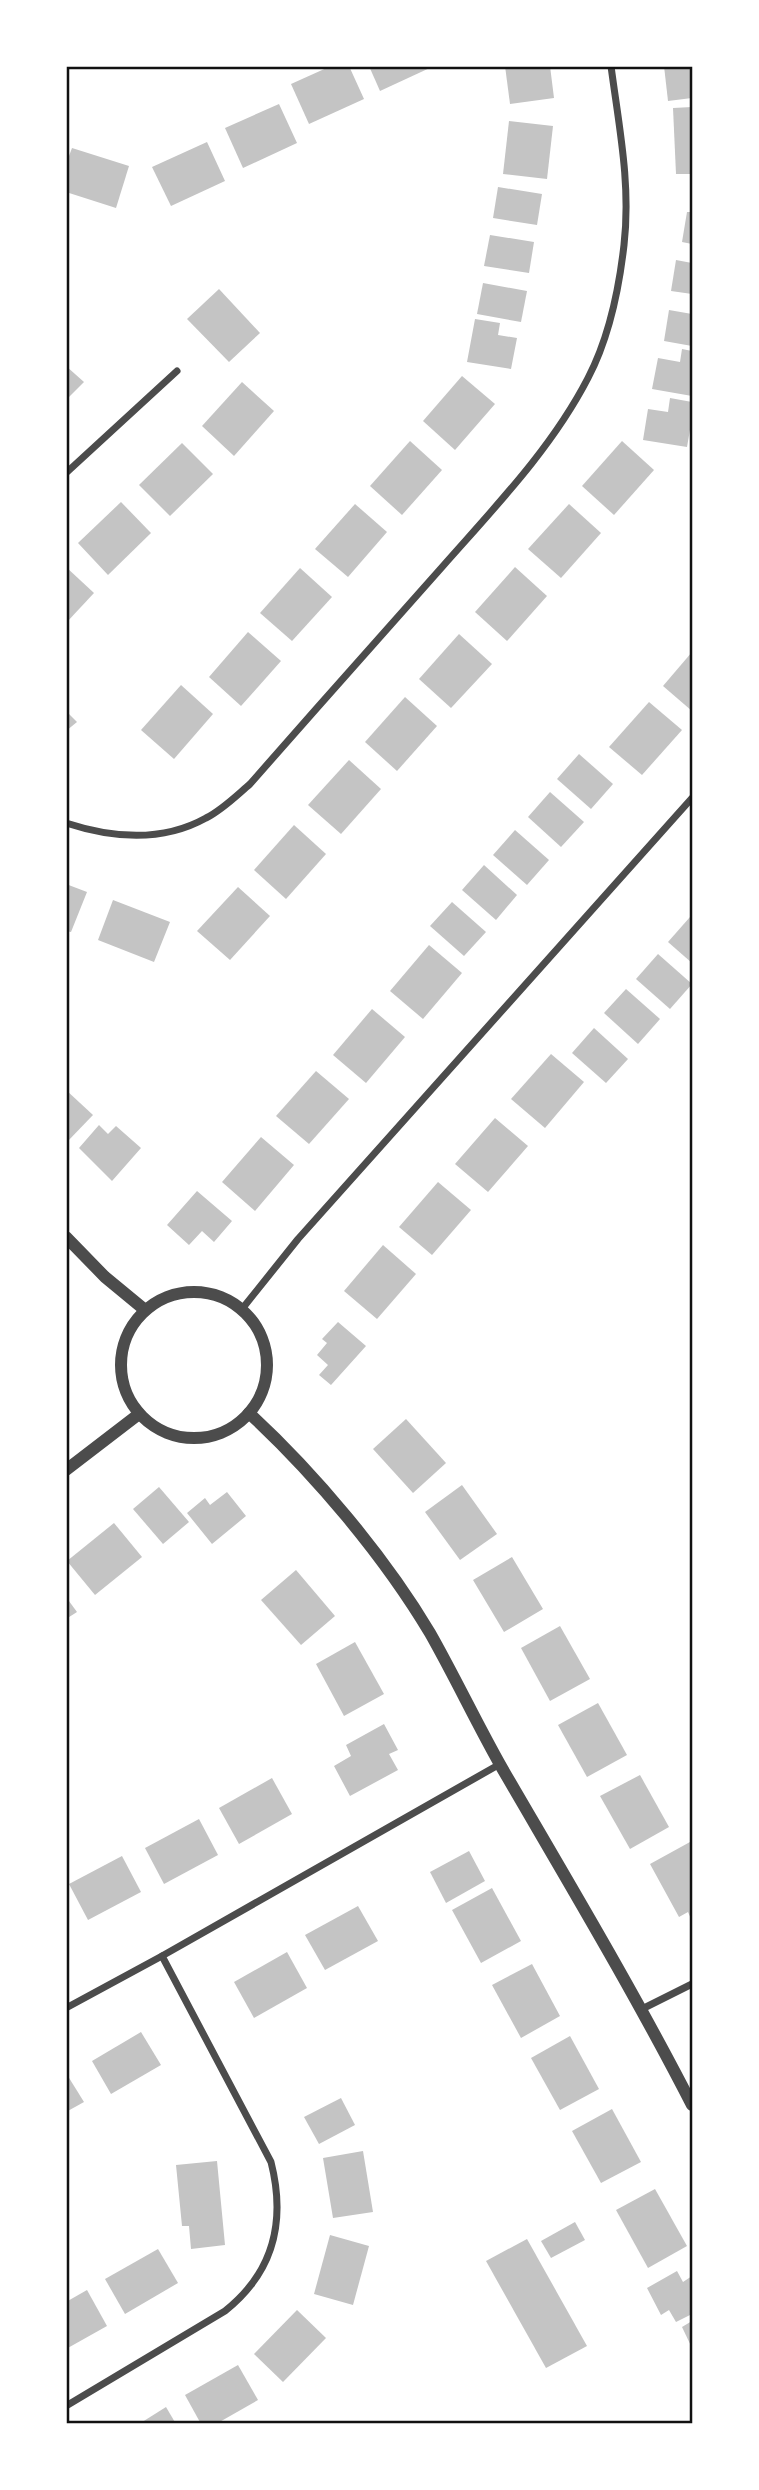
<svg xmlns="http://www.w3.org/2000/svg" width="759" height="2490" viewBox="0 0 759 2490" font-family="'Exo 2',sans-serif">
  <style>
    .building { fill: #c4c4c4 }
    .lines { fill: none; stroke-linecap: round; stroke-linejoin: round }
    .minor { stroke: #4c4c4c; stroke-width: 7 }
    .tertiary { stroke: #4c4c4c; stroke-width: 12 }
    .neatline { fill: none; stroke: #111; stroke-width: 2.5 }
  </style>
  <rect width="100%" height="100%" fill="#fff"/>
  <g class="building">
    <polygon points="331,66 349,66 364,99 309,124 291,84"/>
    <polygon points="369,66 434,66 380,91"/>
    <polygon points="505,66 550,66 554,98 510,104"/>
    <polygon points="664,66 692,66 692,98 668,101"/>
    <polygon points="279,104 297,143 243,168 225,128"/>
    <polygon points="692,107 692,174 676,174 673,108"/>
    <polygon points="509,121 553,126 547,179 503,174"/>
    <polygon points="207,142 225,181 171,206 152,167"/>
    <polygon points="72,148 129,166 116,208 66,192 66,164"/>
    <polygon points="498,187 542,194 537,225 493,218"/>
    <polygon points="687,212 692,212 692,244 682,242"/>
    <polygon points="490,235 534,242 529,273 484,266"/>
    <polygon points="676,260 692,263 692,294 671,291"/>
    <polygon points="483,283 527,291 521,322 477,314"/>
    <polygon points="219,289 260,333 229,362 187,319"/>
    <polygon points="669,310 692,314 692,346 664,341"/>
    <polygon points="475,319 500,323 498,335 517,338 511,369 467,362"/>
    <polygon points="682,349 692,351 692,396 652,389 658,358 680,362"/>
    <polygon points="66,366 84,382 66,400"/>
    <polygon points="462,376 495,404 455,450 423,421"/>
    <polygon points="242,382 274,411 234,456 202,426"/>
    <polygon points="670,398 692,402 692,418 687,447 643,440 648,409 668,412"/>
    <polygon points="410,441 442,470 402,515 370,486"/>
    <polygon points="622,441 654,470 614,515 582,486"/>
    <polygon points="182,443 213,474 170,516 139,485"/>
    <polygon points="121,502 151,533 108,575 78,543"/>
    <polygon points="355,504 387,532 348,577 315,549"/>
    <polygon points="569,504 601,533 561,578 528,549"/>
    <polygon points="66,567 94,593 66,623"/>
    <polygon points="515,567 547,596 507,641 475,612"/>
    <polygon points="300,568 332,597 292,641 260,613"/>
    <polygon points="248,632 281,661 241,706 209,677"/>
    <polygon points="459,634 492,664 451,708 419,679"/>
    <polygon points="692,652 692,711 663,686"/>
    <polygon points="181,685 213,714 174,759 141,730"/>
    <polygon points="405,697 437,726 397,771 365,742"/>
    <polygon points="649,702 682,730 642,775 609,747"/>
    <polygon points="66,711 77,722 66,731"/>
    <polygon points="579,754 613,784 591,809 557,779"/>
    <polygon points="349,760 381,789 341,834 308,805"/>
    <polygon points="550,792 584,822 561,847 528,817"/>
    <polygon points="294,825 326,854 286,899 254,870"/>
    <polygon points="515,830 549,860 527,885 493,855"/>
    <polygon points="484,865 517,895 496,920 462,890"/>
    <polygon points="66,884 87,892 71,932 66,931"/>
    <polygon points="238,887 270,916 230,960 197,931"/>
    <polygon points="113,900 170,922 154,962 98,940"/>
    <polygon points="452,902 486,932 464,956 430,926"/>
    <polygon points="690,917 692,919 692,963 668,942"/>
    <polygon points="429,945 462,973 423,1019 390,991"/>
    <polygon points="658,954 692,984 670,1009 636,979"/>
    <polygon points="626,989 660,1019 638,1044 604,1013"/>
    <polygon points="372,1009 405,1037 366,1083 333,1055"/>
    <polygon points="594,1028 628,1059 606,1083 572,1053"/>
    <polygon points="551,1054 584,1082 545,1128 511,1099"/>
    <polygon points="316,1071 349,1099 309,1144 276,1116"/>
    <polygon points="66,1090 93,1115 66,1143"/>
    <polygon points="495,1118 528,1146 488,1192 455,1164"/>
    <polygon points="99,1125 108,1134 116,1126 141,1148 112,1181 79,1148"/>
    <polygon points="261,1137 294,1165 255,1211 222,1182"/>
    <polygon points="438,1182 471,1210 432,1255 399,1227"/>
    <polygon points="197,1191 232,1221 214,1242 202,1231 189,1245 167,1225"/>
    <polygon points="383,1245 416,1274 377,1319 344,1291"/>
    <polygon points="338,1322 366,1346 331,1385 319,1375 328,1365 317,1355 327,1343 322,1339"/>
    <polygon points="406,1419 446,1463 413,1493 373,1449"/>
    <polygon points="462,1485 497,1534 460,1560 425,1512"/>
    <polygon points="159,1487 189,1522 163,1544 133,1509"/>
    <polygon points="227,1492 246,1516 212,1544 187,1513 205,1498 210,1505"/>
    <polygon points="114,1523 142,1557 95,1595 67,1561"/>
    <polygon points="512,1557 543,1609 504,1632 473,1580"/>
    <polygon points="296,1570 335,1616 301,1645 261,1600"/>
    <polygon points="66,1597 77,1612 66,1619"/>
    <polygon points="560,1626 590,1679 550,1701 521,1648"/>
    <polygon points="355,1642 384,1694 344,1716 316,1664"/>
    <polygon points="598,1703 627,1755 587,1777 558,1725"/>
    <polygon points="384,1724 398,1750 389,1754 398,1770 350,1796 334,1766 351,1756 346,1745"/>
    <polygon points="640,1775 669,1827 630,1849 600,1796"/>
    <polygon points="272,1778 292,1814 239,1844 219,1808"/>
    <polygon points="199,1819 218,1855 164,1884 145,1848"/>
    <polygon points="690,1842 692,1847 692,1921 688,1912 679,1917 650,1864"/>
    <polygon points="469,1851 485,1881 446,1903 430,1872"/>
    <polygon points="122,1856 141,1892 88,1920 69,1884"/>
    <polygon points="492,1888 521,1941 481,1963 452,1910"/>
    <polygon points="358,1906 378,1941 325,1970 305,1935"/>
    <polygon points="287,1952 307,1988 254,2018 234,1982"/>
    <polygon points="532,1964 560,2016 521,2038 492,1985"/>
    <polygon points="141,2032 161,2065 111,2094 92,2061"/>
    <polygon points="570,2036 599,2089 560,2110 531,2058"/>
    <polygon points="66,2073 84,2102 66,2112"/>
    <polygon points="341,2098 355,2125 319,2144 304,2117"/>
    <polygon points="612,2109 641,2162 601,2183 572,2131"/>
    <polygon points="363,2151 373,2212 333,2218 323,2158"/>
    <polygon points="217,2161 225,2245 191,2249 189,2226 182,2226 176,2165"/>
    <polygon points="655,2189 687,2246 648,2268 616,2210"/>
    <polygon points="575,2222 585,2240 551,2258 541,2241"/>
    <polygon points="330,2235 369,2246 353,2305 314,2294"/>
    <polygon points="527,2239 587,2346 546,2368 486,2261"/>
    <polygon points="158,2249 178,2283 125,2314 105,2279"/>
    <polygon points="677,2271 683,2282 692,2276 692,2314 676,2322 669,2310 661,2315 647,2288"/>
    <polygon points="87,2290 107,2326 66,2349 66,2302"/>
    <polygon points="297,2310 326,2338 283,2382 254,2354"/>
    <polygon points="692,2321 692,2348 682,2327"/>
    <polygon points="238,2365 258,2400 216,2424 201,2424 185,2395"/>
    <polygon points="166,2407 176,2424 139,2424"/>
  </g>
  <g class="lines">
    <g class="minor">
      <polyline points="66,473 177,371"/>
      <path d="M66 823C112 838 163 842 206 818 222 810 236 796 250 784 314 711 378 639 443 566 495 507 552 448 588 378 609 338 619 289 624 245 631 184 619 127 611 66"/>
      <polyline points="242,1309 298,1239 692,798"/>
      <polyline points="66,2008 162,1956 500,1764"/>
      <polyline points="642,2009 692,1984"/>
      <path d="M66 2406 225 2311C274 2272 286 2221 271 2162L162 1956"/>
    </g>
    <g class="tertiary">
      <polyline points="66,1237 105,1277 145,1310"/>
      <circle cx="194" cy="1365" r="73"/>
      <path d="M249 1413C315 1474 384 1556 430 1633 455 1677 477 1724 502 1768 567 1880 633 1990 692 2105"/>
      <polyline points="66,1470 139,1414"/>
    </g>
  </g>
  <rect width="759" height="2490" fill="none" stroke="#ffffff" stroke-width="136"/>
  <rect x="68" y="68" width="623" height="2354" class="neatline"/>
</svg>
